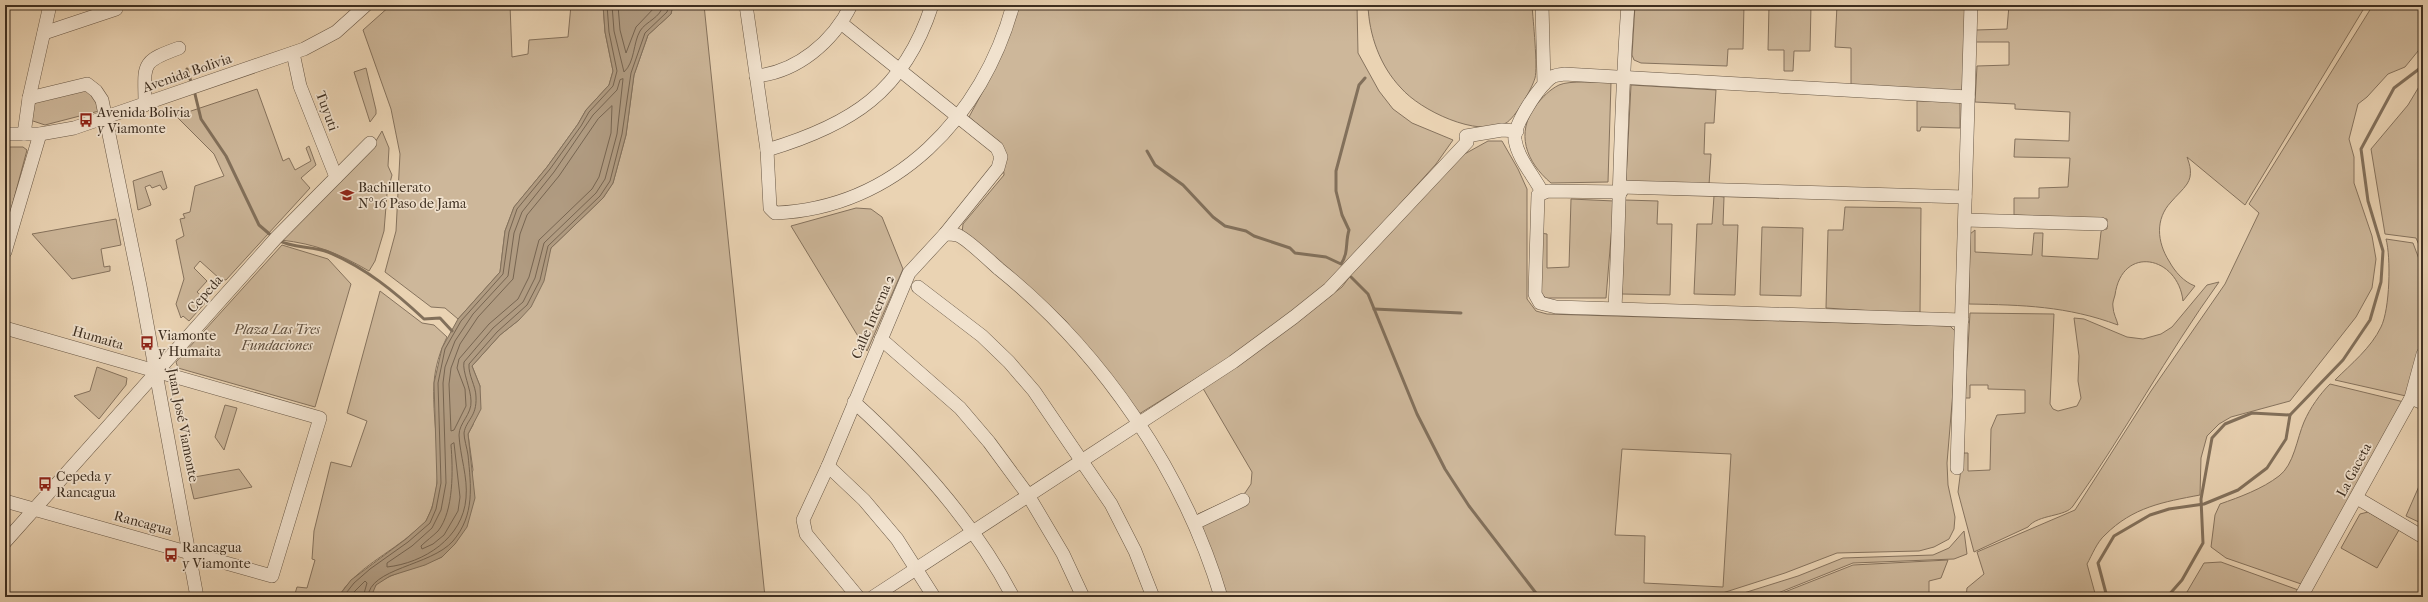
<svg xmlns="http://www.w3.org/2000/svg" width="2428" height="602" viewBox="0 0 2428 602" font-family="'IM FELL French Canon',serif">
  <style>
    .green { fill: #cdb79a; stroke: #86735e; fill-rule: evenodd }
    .water { fill: #b09b81; stroke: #82705b }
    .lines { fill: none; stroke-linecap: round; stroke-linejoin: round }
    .shore { stroke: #776551; stroke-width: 1 }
    .stream { stroke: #82705b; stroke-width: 3 }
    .minor-casing { stroke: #695846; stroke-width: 14 }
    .minor { stroke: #f1e2ce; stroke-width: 13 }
    .labels { text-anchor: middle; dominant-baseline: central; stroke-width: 3.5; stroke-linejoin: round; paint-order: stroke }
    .street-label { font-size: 14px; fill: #3e2f21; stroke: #f1e2ce }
    .poi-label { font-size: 14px; fill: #3e2f21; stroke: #f1e2ce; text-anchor: start }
    .park-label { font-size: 14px; font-style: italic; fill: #5b4a39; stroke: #f1e2ce }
  </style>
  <rect width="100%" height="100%" fill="#ead3b3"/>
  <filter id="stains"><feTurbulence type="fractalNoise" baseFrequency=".005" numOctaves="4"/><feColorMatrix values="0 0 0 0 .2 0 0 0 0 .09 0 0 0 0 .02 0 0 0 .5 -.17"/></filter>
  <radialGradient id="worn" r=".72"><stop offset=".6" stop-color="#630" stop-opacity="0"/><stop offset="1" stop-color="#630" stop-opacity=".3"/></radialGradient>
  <g class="green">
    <polygon points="391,5 510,5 512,57 528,54 529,40 568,37 571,5 603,5 605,32 613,71 609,85 586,110 578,124 547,167 514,207 505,231 500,272 458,319 445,308 431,307 385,272 396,231 400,154 391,109 363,30"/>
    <path d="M673 5H704L765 597H371C372 594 373 588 376 585 383 576 428 563 442 557L473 470 468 434 473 425 480 386 472 366 500 335 519 320 551 248 603 198 613 183 626 135 634 75 648 35 671 14Z"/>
    <path d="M1014 5H1357L1358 53 1379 91 1393 109 1412 123 1453 140 1436 164 1325 287 1234 355 1139 414 1066 321 1021 279 962 233 963 224 1004 175C1002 140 993 138 969 117L996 67Z"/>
    <path d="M1368 5H1532C1533 20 1538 67 1535 78 1532 89 1515 118 1506 123 1477 138 1420 110 1401 88 1380 66 1369 35 1368 5Z"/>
    <polygon points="1635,5 1744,5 1743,49 1728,49 1727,66 1641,63 1634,60 1632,55"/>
    <polygon points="1769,5 1811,5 1810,51 1794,51 1793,71 1784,71 1784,50 1768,50"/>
    <polygon points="1837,5 1967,5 1962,92 1851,85 1851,48 1835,47"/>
    <path d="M2009 5H2366L2245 205 2187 157C2190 165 2193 175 2187 184 2183 190 2176 196 2171 202 2155 219 2157 242 2169 261 2175 272 2184 282 2195 286L2183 301C2178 256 2122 244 2115 295 2114 299 2112 303 2113 307 2113 313 2117 320 2118 325 2067 306 2023 305 1969 304L1970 234 1975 230V252L2032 255 2034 233H2043L2042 256 2098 259 2101 232 2102 229H2107V219L2014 215V198H2039V188L2068 187 2070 158 2014 157 2015 139 2069 141 2070 112 2015 109V104L1975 102 1977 66 2009 65V42H1976V30L2007 29Z"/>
    <path d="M2373 5H2423V45L2405 67 2388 74 2367 97 2358 104 2349 139 2354 157V183L2372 236 2376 259 2372 288 2356 317 2290 401 2231 417 2219 424 2207 436 2201 458 2200 495C2163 502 2133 507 2105 535 2097 542 2092 555 2087 564L2096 597H1966L1967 588 1984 574 1977 552 2075 510 2151 391 2225 284 2259 213 2249 204Z"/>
    <polygon points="366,68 376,110 376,114 370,122 354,72"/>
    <polygon points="2423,80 2423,252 2422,252 2416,238 2385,234 2371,149 2408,105"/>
    <path d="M1611 82 1608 182 1551 183C1526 162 1515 133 1536 105 1543 97 1549 90 1559 85 1570 80 1598 83 1611 82Z"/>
    <polygon points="1631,85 1716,90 1714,123 1705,123 1704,154 1711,154 1709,185 1626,181"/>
    <polygon points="85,88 97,98 99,111 45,125 30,120 35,100"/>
    <polygon points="257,89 283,161 289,158 295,170 311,161 306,148 309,146 316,165 301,178 310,188 226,280 220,279 200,261 194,268 207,281 197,292 207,301 189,321 183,316 181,318 176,304 184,279 176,240 184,236 180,219 185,218 183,214 190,212 195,186 224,176 214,154 176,116"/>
    <polygon points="1917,101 1960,101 1960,128 1921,127 1920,131 1917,131"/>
    <path d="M382 131 389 148 388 166 392 175 387 194 384 231 375 261 369 271C338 253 316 244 281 240L371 149Z"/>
    <path d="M1488 141H1502L1518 169 1527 189V299L1536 311 1547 314 1950 326 1955 331 1957 343 1947 463 1948 485 1955 517 1954 529 1949 539 1934 547 1919 551 1837 553 1785 573 1710 597H1226L1198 514 1245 493 1251 484 1252 472 1201 385 1305 315 1342 287 1357 267 1461 156ZM1622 449 1731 454 1723 587 1644 583 1645 536 1615 535Z"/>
    <polygon points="5,147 23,147 27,150 5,232"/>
    <polygon points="162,171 167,188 163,190 160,185 152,188 150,185 145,187 151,205 138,210 133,181"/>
    <polygon points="1714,196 1724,197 1723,225 1738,225 1735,295 1694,294 1697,224 1712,224"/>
    <polygon points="1571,199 1614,201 1606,298 1546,298 1539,291 1540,233 1547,234 1547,268 1569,267"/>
    <polygon points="1625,200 1658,201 1657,224 1672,224 1670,295 1622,294"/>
    <polygon points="1845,207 1921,208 1920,314 1826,308 1828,230 1843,230"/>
    <polygon points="856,208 871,209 882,217 903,269 867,351 791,226"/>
    <polygon points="116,219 121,245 101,249 104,267 110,266 110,271 72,279 32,234"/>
    <polygon points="1762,227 1803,228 1801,296 1760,295"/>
    <path d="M2386 239 2413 243 2419 259 2423 257V341L2406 396 2335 380C2351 364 2371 348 2381 327 2390 309 2391 257 2386 239Z"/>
    <polygon points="282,245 328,259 351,284 315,407 178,368 176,362"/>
    <path d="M2219 282C2167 354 2125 433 2073 506 2066 517 2038 514 2028 527L1974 552 1958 492 1963 453H1968V471L1990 470 1991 429 1997 415 2025 413V390L1988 389V385H1970V398H1965L1970 313 2054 314 2050 404 2053 409 2058 411 2077 406 2081 398 2078 381 2079 356 2074 318 2084 319 2127 337 2143 339 2161 334 2172 327 2207 285Z"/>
    <path d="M380 291 422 323 434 325 447 337C440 351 435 367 434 383 431 427 448 478 427 519 425 524 418 528 414 532 389 554 356 568 338 597H294L297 587 307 588 315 560 312 559 314 531 331 462 351 467 367 421 347 413Z"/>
    <polygon points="97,367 127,378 126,385 99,419 74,396 90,391"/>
    <path d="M2330 384 2404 402 2304 585 2226 558 2211 547 2215 515 2220 504C2240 497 2262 489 2279 476 2294 465 2297 438 2304 422 2310 408 2320 394 2330 384Z"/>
    <polygon points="225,405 237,408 224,450 215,437"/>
    <polygon points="239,469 252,487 194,499 189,478"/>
    <polygon points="2423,477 2423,524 2406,516"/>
    <polygon points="2368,512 2399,530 2377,568 2341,548 2360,514"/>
    <polygon points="1964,531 1967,554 1954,559 1853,563 1768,597 1731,597 1798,576 1843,558 1933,555 1949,548"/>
    <polygon points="1948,560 1941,578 1929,581 1929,597 1772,597 1853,565"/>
    <polygon points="2221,562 2301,591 2298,597 2184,597 2204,563"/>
  </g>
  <polygon class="water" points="603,5 673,5 671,14 648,35 634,75 626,135 613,183 603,198 551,248 544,281 531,307 519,320 500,335 472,366 480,386 481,409 468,434 475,498 467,527 455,544 442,557 425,565 390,576 376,585 371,597 338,597 351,580 406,539 426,521 432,508 437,483 434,383 442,348 458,319 500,272 505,231 514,207 547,167 578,124 586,110 609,85 613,71 605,32"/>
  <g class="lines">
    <g class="shore">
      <path d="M612 5 614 31 624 72C635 62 633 43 640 31 646 21 661 18 663 5"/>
      <polyline points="618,5 620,30 626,53 636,27 657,5"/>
      <path d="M623 79 617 134 605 179 596 193 544 243 535 278 523 302 493 328 464 362C462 371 471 389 471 401 472 414 459 423 459 435 460 456 468 477 466 498 463 538 424 563 387 567V563L412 546 432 528 441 510 446 483 443 383 445 367 455 341 473 314 508 276 514 233 522 212 554 172 593 115 617 90 620 80Z"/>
      <polygon points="612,106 611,133 599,177 592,189 539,240 529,277 518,299 489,324 459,359 457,368 465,389 466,406 454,430 451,431 449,384 451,368 460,344 478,317 513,279 520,234 527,215 559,176 598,119"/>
      <path d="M454 443 460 497 458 511 444 535 433 544 422 549 421 546C426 541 433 536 438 531 454 511 453 469 451 445Z"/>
      <polyline points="343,597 354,583 370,569 408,542 430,523 436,509 441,483 438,383 445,349 461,321 503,274 509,232 517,209 550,169 581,126 589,112 613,86 617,71 609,32 607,5"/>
      <polyline points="349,597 365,581 367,583 363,597"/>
      <path d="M368 597C369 568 431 566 453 541 475 515 471 486 468 455 467 448 464 439 464 433 466 420 477 417 476 397 476 386 468 375 469 364L497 332 527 305 540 280 548 246 600 196 610 181 622 134 631 73 645 33 667 12 669 5"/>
    </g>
    <g class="stream">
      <polyline points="187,69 192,85"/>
      <polyline points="194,90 201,119 226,156 259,225 273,237"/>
      <path d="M1147 151 1155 165 1183 185 1213 217 1225 226 1246 231 1254 236 1290 248 1295 253 1326 257 1341 264C1349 252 1345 243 1349 230L1342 215 1336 191V171L1359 85 1365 78"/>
      <path d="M278 240C290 248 314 246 328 252 366 268 395 292 424 319L440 318 452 331"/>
      <polyline points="1351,277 1368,294 1417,414 1445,469 1469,506 1539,597"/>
      <polyline points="1374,309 1461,313"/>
      <polyline points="2107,597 2098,563 2114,536 2150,515 2169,509 2204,504 2238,490 2267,468 2286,439 2290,415"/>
      <polyline points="2167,597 2182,580 2203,543 2201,499 2212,438 2225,424 2252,413 2290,415 2343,360 2370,320 2381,282 2383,251 2368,201 2361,149 2394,88 2423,66"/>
    </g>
    <defs>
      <g id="minor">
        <path d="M746 5 767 150 770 208 775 213C896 208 983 116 1013 5"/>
        <polyline points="1542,5 1544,84"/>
        <polyline points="841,23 997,148 1001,157 998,168 945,234 909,273 828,466 803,520 806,534 858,597"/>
        <polyline points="44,33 116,9"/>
        <polyline points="293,53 300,86 336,177"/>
        <path d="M756 76C797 72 833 42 851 5"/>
        <polyline points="29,98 87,84 96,91 102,100 140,286 197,597"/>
        <path d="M145 105C145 65 139 62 179 48"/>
        <polyline points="5,134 40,134 74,128 304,49 336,32 366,5"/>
        <polyline points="24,134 29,98 50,5"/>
        <path d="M767 150C851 125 904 92 932 5"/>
        <polyline points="1621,187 1965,197"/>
        <path d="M1542 192C1534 176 1518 159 1515 140 1513 125 1539 86 1552 77 1555 75 1560 75 1564 74L1968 97"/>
        <polyline points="1621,192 1548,191 1538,195 1535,294 1540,303 1556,307 1962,320"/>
        <polyline points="1965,220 2101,224"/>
        <path d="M945 234C949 234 954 234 957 235 965 237 991 262 999 269 1101 351 1184 472 1221 597"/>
        <polyline points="5,252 40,134"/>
        <polyline points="918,287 982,336 1009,362 1034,391 1111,504 1135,551 1153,597"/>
        <path d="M1615 308C1620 207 1620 106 1628 5"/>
        <polyline points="5,328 320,418 272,576 5,501"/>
        <polyline points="881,339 960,408 989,442 1028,495 1063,554 1083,597"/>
        <polyline points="2411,398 2423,403"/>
        <path d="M854 402C916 458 974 522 1013 597"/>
        <polyline points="828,466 864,500 897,539 934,597"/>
        <polyline points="1957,468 1971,5"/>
        <polyline points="2357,498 2423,537"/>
        <polyline points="1195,523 1243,500"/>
        <polyline points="5,542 276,238 370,143"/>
        <polyline points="873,597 1233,362 1294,317 1329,289 1467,142 1466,136 1502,130 1517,131"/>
        <polyline points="2301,597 2411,398 2423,354"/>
      </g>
    </defs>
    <use href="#minor" class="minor-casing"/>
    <use href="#minor" class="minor"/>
  </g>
  <defs>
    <symbol id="bus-bare" viewBox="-9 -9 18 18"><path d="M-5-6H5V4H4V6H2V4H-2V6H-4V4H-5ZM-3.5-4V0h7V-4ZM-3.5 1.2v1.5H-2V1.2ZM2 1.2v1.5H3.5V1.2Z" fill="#8f2418" stroke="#f1e2ce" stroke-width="2.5" paint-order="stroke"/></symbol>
    <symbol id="school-bare" viewBox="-9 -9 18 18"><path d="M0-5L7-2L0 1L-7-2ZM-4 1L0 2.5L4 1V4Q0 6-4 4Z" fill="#8f2418" stroke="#f1e2ce" stroke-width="2.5" paint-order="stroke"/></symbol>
  </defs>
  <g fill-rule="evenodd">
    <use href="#bus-bare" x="76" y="110" width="20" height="20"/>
    <use href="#school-bare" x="337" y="185" width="20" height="20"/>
    <use href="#bus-bare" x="137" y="333" width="20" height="20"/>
    <use href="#bus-bare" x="35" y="474" width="20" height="20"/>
    <use href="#bus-bare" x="161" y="545" width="20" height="20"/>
  </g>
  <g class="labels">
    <g class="street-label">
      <text transform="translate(187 73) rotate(-19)">Avenida Bolivia</text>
      <text transform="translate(327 111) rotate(70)">Tuyuti</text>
      <text transform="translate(205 294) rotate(-48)">Cepeda</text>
      <text transform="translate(873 317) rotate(-67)">Calle Interna 2</text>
      <text transform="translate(98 338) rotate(16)">Humaita</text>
      <text transform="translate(183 425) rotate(79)">Juan José Viamonte</text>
      <text transform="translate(2354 470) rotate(-62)">La Gaceta</text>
      <text transform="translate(143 523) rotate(15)">Rancagua</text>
    </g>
    <g class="poi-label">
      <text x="97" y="112">Avenida Bolivia<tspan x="97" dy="16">y Viamonte</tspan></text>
      <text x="358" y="187">Bachillerato<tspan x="358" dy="16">Nº16 Paso de Jama</tspan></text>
      <text x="158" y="335">Viamonte<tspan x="158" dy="16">y Humaita</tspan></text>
      <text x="56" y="476">Cepeda y<tspan x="56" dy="16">Rancagua</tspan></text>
      <text x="182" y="547">Rancagua<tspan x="182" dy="16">y Viamonte</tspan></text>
    </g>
    <g class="park-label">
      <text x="277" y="329">Plaza Las Tres<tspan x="277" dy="16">Fundaciones</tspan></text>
    </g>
  </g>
  <rect width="2428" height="602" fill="none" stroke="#ead3b3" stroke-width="20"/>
  <rect x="6" y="6" width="2416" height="590" fill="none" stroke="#3e2f21" stroke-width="2"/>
  <rect x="10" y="10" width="2408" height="582" fill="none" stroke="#3e2f21"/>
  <rect width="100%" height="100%" filter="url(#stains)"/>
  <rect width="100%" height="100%" fill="url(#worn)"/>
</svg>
